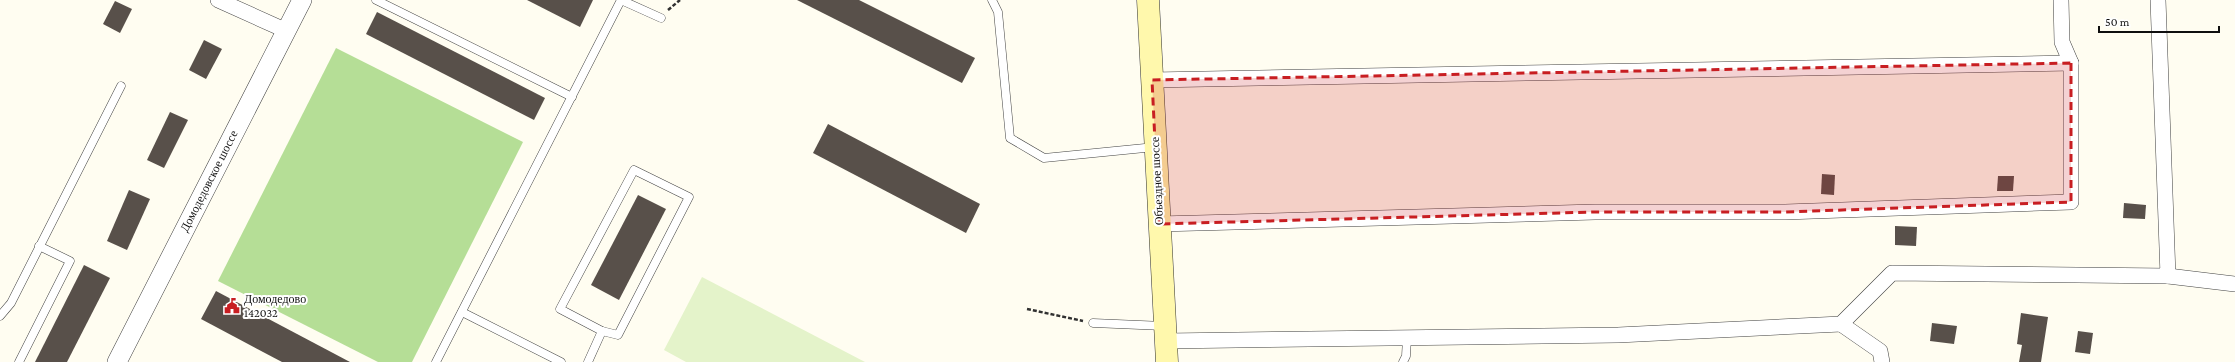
<svg xmlns="http://www.w3.org/2000/svg" width="2235" height="362" viewBox="0 0 2235 362" font-family="'Crimson Pro',serif">
  <style>
    .forest { fill: #b5de96 }
    .pitch { fill: #e4f3ca }
    .building { fill: #58504a }
    .lines { fill: none; stroke-linecap: round; stroke-linejoin: round }
    .service-casing { stroke: #424242; stroke-width: 9 }
    .minor-casing { stroke: #424242; stroke-width: 16 }
    .tertiary-casing { stroke: #424242; stroke-width: 20 }
    .secondary-casing { stroke: #313131; stroke-width: 23 }
    .path { stroke: #313131; stroke-width: 2.5; stroke-dasharray: 4 2; stroke-linecap: butt }
    .service { stroke: #fff; stroke-width: 8 }
    .minor { stroke: #fff; stroke-width: 15 }
    .tertiary { stroke: #fff; stroke-width: 19 }
    .secondary { stroke: #fff8ac; stroke-width: 22 }
    .marked { fill: #c81e22; fill-opacity: 0.2; stroke: #c81e22; stroke-width: 3; stroke-dasharray: 8 5; stroke-linejoin: round }
    .labels { text-anchor: middle; dominant-baseline: central; stroke-width: 4; stroke-linejoin: round; paint-order: stroke }
    .street-label { font-size: 12px; fill: #0f0f0f; stroke: #fff }
    .poi-label { font-size: 12px; fill: #0f0f0f; stroke: #fff; text-anchor: start }
  </style>
  <rect width="100%" height="100%" fill="#fffdf1"/>
  <polygon class="forest" points="336,48 523,142 412,362 378,362 218,281"/>
  <polygon class="pitch" points="702,277 865,362 686,362 664,350"/>
  <g class="building">
    <polygon points="527,0 593,0 580,27"/>
    <polygon points="797,0 859,0 975,58 962,83"/>
    <polygon points="115,1 132,9 120,33 103,24"/>
    <polygon points="377,12 545,98 534,120 366,34"/>
    <polygon points="204,40 222,49 206,79 189,70"/>
    <polygon points="170,112 188,120 164,168 147,160"/>
    <polygon points="828,124 980,204 966,233 813,153"/>
    <polygon points="1822,174 1835,175 1834,195 1821,194"/>
    <polygon points="1998,176 2014,176 2013,191 1997,191"/>
    <polygon points="129,190 150,199 127,250 107,241"/>
    <polygon points="638,195 666,209 619,300 591,285"/>
    <polygon points="2124,203 2146,205 2145,219 2123,218"/>
    <polygon points="1895,226 1917,227 1916,246 1895,245"/>
    <polygon points="84,265 110,278 67,362 35,362"/>
    <polygon points="216,291 350,362 282,362 201,319"/>
    <polygon points="2021,313 2048,317 2041,362 2019,362 2022,345 2017,344"/>
    <polygon points="1932,323 1957,326 1954,344 1930,341"/>
    <polygon points="2078,331 2093,333 2090,354 2075,352"/>
  </g>
  <g class="lines">
    <defs>
      <g id="service">
        <polyline points="376,0 572,97"/>
        <polyline points="992,0 998,12 1010,138 1044,158 1155,147"/>
        <polygon points="634,170 689,197 618,335 602,331 560,309"/>
        <polyline points="462,312 561,362"/>
        <polyline points="0,316 11,303 121,86"/>
        <polyline points="1093,323 1164,326"/>
        <polyline points="19,362 70,261 39,246"/>
        <polyline points="436,362 621,0 661,18"/>
        <polyline points="588,362 602,331"/>
        <polyline points="1403,362 1406,356 1407,338"/>
      </g>
      <g id="minor">
        <polyline points="218,0 287,31"/>
        <polyline points="1152,80 2071,63"/>
        <polyline points="1159,224 1595,212 1785,212 2071,202 2071,63 2062,42 2061,0"/>
        <polyline points="2168,276 2235,284"/>
        <polyline points="1841,324 1880,351 1882,362"/>
        <polyline points="1166,341 1618,335 1841,324 1892,273 2168,276 2158,0"/>
      </g>
      <polyline id="tertiary" points="117,362 302,0"/>
      <polyline id="secondary" points="1148,0 1167,362"/>
    </defs>
    <use href="#service" class="service-casing"/>
    <use href="#minor" class="minor-casing"/>
    <use href="#tertiary" class="tertiary-casing"/>
    <use href="#secondary" class="secondary-casing"/>
    <g class="path">
      <polyline points="668,10 680,0"/>
      <polyline points="1027,309 1083,321"/>
    </g>
    <use href="#service" class="service"/>
    <use href="#minor" class="minor"/>
    <use href="#tertiary" class="tertiary"/>
    <use href="#secondary" class="secondary"/>
  </g>
  <path class="marked" d="M2071 63V202L1785 212H1595L1159 224 1152 80Z"/>
  <defs>
    <symbol id="civic-bare" viewBox="-9 -9 18 18"><path d="M-.6-6.5H3V-4.5H.6V-3L4-1V1h2V6H-6V1h2V-1L-.6-3ZM-1.2 2.5V6h2.4V2.5Z" fill="#c81e22" stroke="#fff" stroke-width="2.5" paint-order="stroke"/></symbol>
  </defs>
  <g fill-rule="evenodd">
    <use href="#civic-bare" x="221" y="295" width="22" height="22"/>
  </g>
  <g class="labels">
    <g class="street-label">
      <text transform="translate(209 181) rotate(-63)">Домодедовское шоссе</text>
      <text transform="translate(1157 181) rotate(-93)">Объездное шоссе</text>
    </g>
    <g class="poi-label">
      <text x="244" y="299">Домодедово<tspan x="244" dy="14">142032</tspan></text>
    </g>
  </g>
  <path d="M2099 26v6h120v-6" fill="none" stroke="#0f0f0f" stroke-width="2"/>
  <text x="2105" y="26" font-size="12" fill="#0f0f0f" stroke="#ffffff" stroke-width="3" paint-order="stroke">50 m</text>
</svg>
